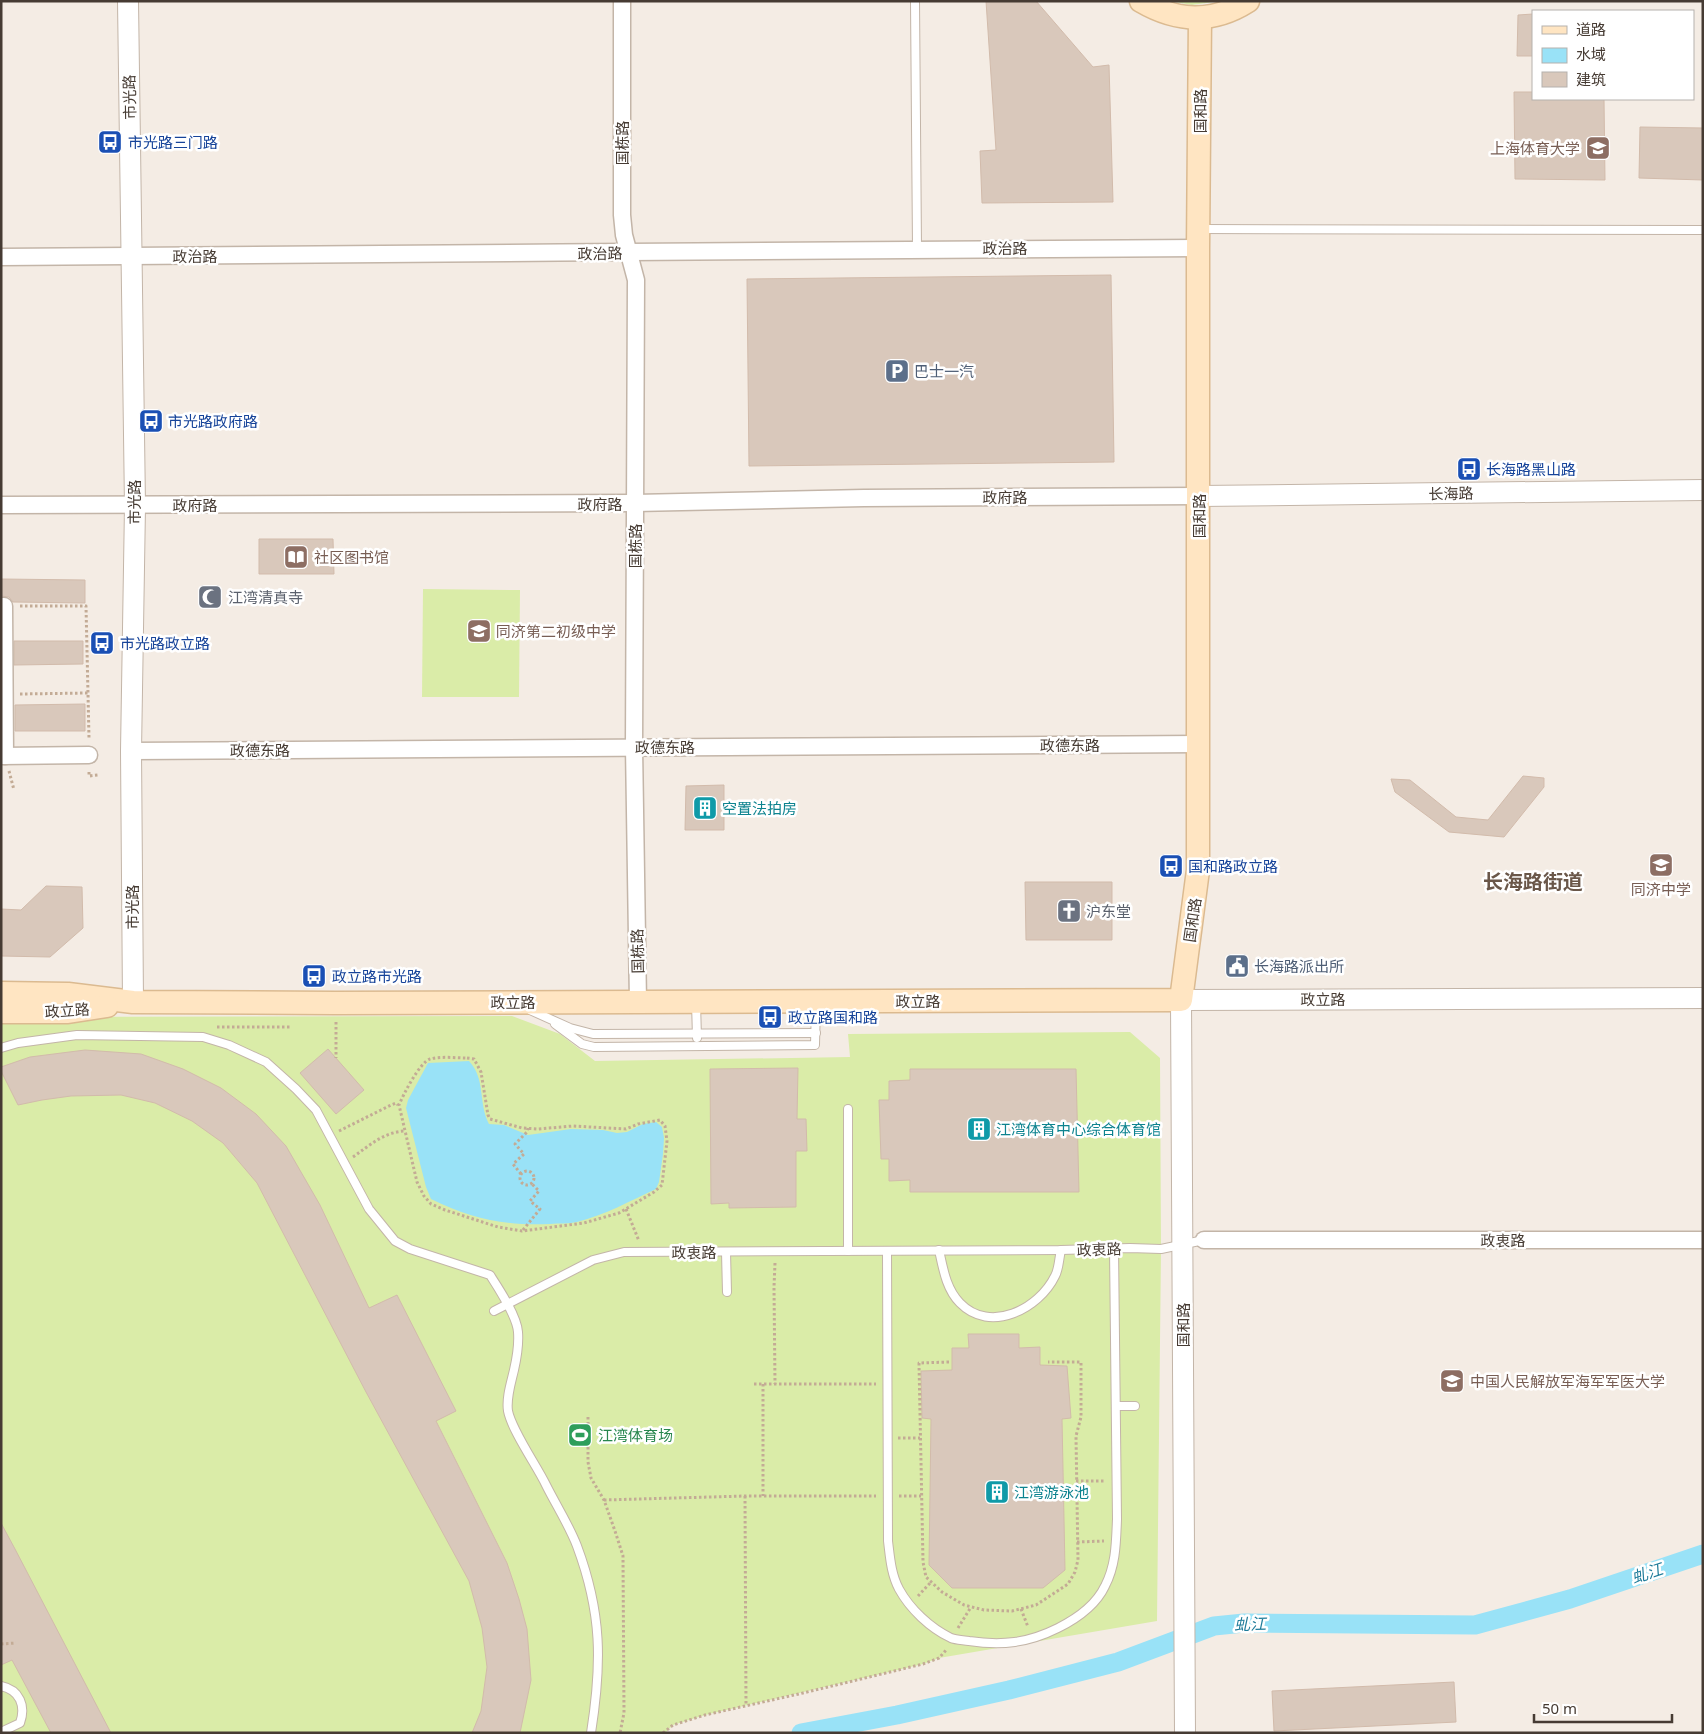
<svg xmlns="http://www.w3.org/2000/svg" width="1704" height="1734" viewBox="0 0 1704 1734" font-family="'Noto Sans','Noto Sans SC',sans-serif">
  <style>
    .forest { fill: url(#forest-crowns) }
    .garden { fill: #daeca8 }
    .water { fill: #99e2f7 }
    .lines { fill: none; stroke-linecap: round; stroke-linejoin: round }
    .canal { stroke: #99e2f7; stroke-width: 19 }
    .building { fill: #d9c8bb; stroke: #d2bbab }
    .service-casing { stroke: #c3b5a8; stroke-width: 10 }
    .minor-casing { stroke: #c3b5a8; stroke-width: 19 }
    .tertiary-casing { stroke: #c3b5a8; stroke-width: 22 }
    .secondary-casing { stroke: #dbba90; stroke-width: 25 }
    .path { stroke: #c3ab95; stroke-width: 3; stroke-dasharray: 2.5 2.5; stroke-linecap: butt }
    .service { stroke: #fff; stroke-width: 8 }
    .minor { stroke: #fff; stroke-width: 16 }
    .tertiary { stroke: #fff; stroke-width: 20 }
    .secondary { stroke: #ffe5c2; stroke-width: 22 }
    .labels { text-anchor: middle; dominant-baseline: central; stroke-width: 5; stroke-linejoin: round; paint-order: stroke }
    .street-label { font-size: 15px; fill: #463b33; stroke: #fff }
    .transit-label { font-size: 15px; fill: #164399; stroke: #fff; text-anchor: start }
    .education-label { font-size: 15px; fill: #785e54; stroke: #fff; text-anchor: start }
    .service-label { font-size: 15px; fill: #4e5e75; stroke: #fff; text-anchor: start }
    .worship-label { font-size: 15px; fill: #5b616d; stroke: #fff; text-anchor: start }
    .culture-label { font-size: 15px; fill: #0d838f; stroke: #fff; text-anchor: start }
    .leisure-label { font-size: 15px; fill: #27864d; stroke: #fff; text-anchor: start }
    .water-label { font-size: 16px; font-style: italic; fill: #1f7c9a; stroke: #fff }
    .district-label { font-size: 20px; font-weight: bold; fill: #6a5749; stroke: #fff }
  </style>
  <defs>
    <pattern id="forest-crowns" width="20" height="18" patternUnits="userSpaceOnUse" patternTransform="scale(1.25)"><rect width="20" height="18" fill="#daeca8"/><path d="M2 6a3 3 0 1 1 6 0M12 15a3 3 0 1 1 6 0" fill="none" stroke="#bccb91"/></pattern>
  </defs>
  <rect width="100%" height="100%" fill="#f4ece4"/>
  <polygon class="forest" points="1170,1 1220,1 1192,5"/>
  <g class="garden">
    <polygon points="423,589 520,590 519,697 422,697"/>
    <polygon points="512,1016 560,1034 595,1061 850,1057 848,1034 1130,1032 1160,1058 1161,1249 1157,1621 939,1658 923,1664 705,1715 673,1725 665,1733 1,1733 1,1017"/>
  </g>
  <path class="water" d="M469 1061C486 1079 478 1103 489 1124L504 1125 528 1135 571 1129 603 1130 617 1133 627 1132 643 1124 656 1122 662 1127 664 1138 663 1154 659 1182 656 1189C630 1201 605 1215 577 1222 569 1224 559 1223 550 1224 506 1226 471 1219 431 1199L426 1187 406 1108 408 1100 428 1063Z"/>
  <g class="lines">
    <polyline class="canal" points="801,1733 897,1715 1009,1690 1118,1662 1214,1626 1244,1623 1475,1625 1570,1599 1703,1554"/>
  </g>
  <g class="building">
    <polygon points="986,1 1036,1 1093,67 1109,65 1113,202 982,203 980,151 996,150"/>
    <polygon points="1533,14 1533,56 1517,56 1518,15"/>
    <polygon points="1514,92 1533,92 1533,99 1604,99 1605,180 1515,179"/>
    <polygon points="1640,127 1703,128 1703,180 1639,178"/>
    <polygon points="1111,275 1114,462 749,466 747,279"/>
    <polygon points="259,539 333,539 334,574 259,574"/>
    <polygon points="1,579 85,580 85,603 13,602 9,597 1,596"/>
    <polygon points="14,641 83,641 83,664 14,665"/>
    <polygon points="85,704 85,731 15,731 15,705"/>
    <polygon points="1523,776 1544,778 1544,787 1504,837 1449,832 1395,792 1391,779 1410,780 1456,817 1488,820"/>
    <polygon points="724,785 724,830 685,830 686,786"/>
    <polygon points="1025,882 1112,882 1112,940 1026,940"/>
    <polygon points="46,886 82,887 83,928 50,957 1,956 1,909 21,910"/>
    <polygon points="328,1049 364,1090 336,1114 300,1073"/>
    <polygon points="85,1050 141,1054 183,1069 221,1088 256,1114 286,1146 320,1205 369,1308 397,1295 456,1411 436,1421 507,1563 519,1599 527,1629 531,1680 520,1733 472,1733 481,1711 487,1667 482,1628 469,1581 366,1392 257,1183 223,1143 192,1121 155,1103 121,1095 71,1096 42,1100 18,1105 1,1071 1,1067 30,1057"/>
    <polygon points="798,1068 797,1119 806,1119 807,1151 796,1151 796,1207 729,1208 729,1203 711,1204 710,1069"/>
    <polygon points="910,1069 1076,1069 1079,1192 910,1192 910,1180 889,1181 889,1159 881,1159 879,1100 889,1100 889,1081 910,1080"/>
    <polygon points="968,1334 1019,1334 1019,1348 1040,1347 1040,1365 1067,1366 1071,1418 1062,1419 1065,1570 1043,1588 952,1588 929,1565 931,1419 922,1418 921,1371 952,1370 952,1348 969,1348"/>
    <polygon points="1,1523 15,1549 111,1733 51,1733 12,1660 1,1665"/>
    <polygon points="1454,1682 1456,1722 1274,1731 1272,1691"/>
  </g>
  <g class="lines">
    <defs>
      <g id="service">
        <polyline points="915,1 917,248"/>
        <polyline points="1201,229 1703,230"/>
        <polyline points="696,1002 697,1038"/>
        <polyline points="530,1010 570,1028 593,1034 816,1033"/>
        <polyline points="555,1024 582,1044 594,1047 815,1045 816,1004"/>
        <path d="M1 1048 18 1043 77 1035 203 1037 229 1045 266 1062 296 1089 316 1110 369 1209 395 1241 410 1249 490 1275C499 1289 517 1316 518 1332 519 1345 517 1357 514 1370 511 1383 506 1398 508 1411 512 1431 537 1466 546 1485 556 1505 569 1525 577 1546 602 1613 602 1663 591 1733"/>
        <polyline points="848,1109 848,1251"/>
        <path d="M939 1250C943 1268 946 1289 960 1303 990 1334 1039 1309 1055 1276 1059 1269 1059 1258 1061 1250"/>
        <path d="M887 1251 888 1541C890 1557 891 1574 899 1589 910 1609 930 1628 951 1638 956 1640 964 1640 969 1641 1002 1646 1028 1643 1058 1628 1076 1619 1096 1605 1105 1586 1116 1565 1116 1543 1117 1519L1114 1248"/>
        <polyline points="726,1252 727,1292"/>
        <polyline points="494,1311 593,1260 624,1252 1061,1250 1130,1248 1161,1249 1204,1240"/>
        <polyline points="1116,1406 1135,1406"/>
        <path d="M1 1686C20 1690 26 1706 20 1723L1 1732"/>
      </g>
      <g id="minor">
        <polyline points="622,1 622,215 624,235 636,280 634,747 638,1002"/>
        <path d="M1 257C400 256 799 248 1198 248"/>
        <polyline points="1,505 635,503 864,498 1199,496"/>
        <polyline points="1,606 4,606 5,756"/>
        <polyline points="131,751 1199,744"/>
        <polyline points="1,756 89,755"/>
        <polyline points="1204,1240 1703,1240"/>
      </g>
      <g id="tertiary">
        <polyline points="128,1 135,506 131,751 133,1002"/>
        <polyline points="1199,496 1703,490"/>
        <polyline points="1185,1733 1181,1000 1703,998"/>
      </g>
      <g id="secondary">
        <path d="M1141 1C1177 22 1212 24 1248 1"/>
        <polyline points="1,993 68,994 133,1002 335,1003 1181,1000 1198,870 1198,248 1200,18"/>
        <polyline points="1,1012 68,1012 107,1006"/>
      </g>
    </defs>
    <use href="#service" class="service-casing"/>
    <use href="#minor" class="minor-casing"/>
    <use href="#tertiary" class="tertiary-casing"/>
    <use href="#secondary" class="secondary-casing"/>
    <g class="path">
      <polyline points="20,606 86,606 89,738"/>
      <polyline points="20,694 88,693"/>
      <polyline points="9,771 14,790"/>
      <polyline points="89,772 89,776 98,775"/>
      <polyline points="336,1022 336,1058"/>
      <polyline points="217,1027 290,1027"/>
      <path d="M467 1058 474 1059 481 1072 488 1115 490 1119 522 1128 538 1129 573 1126 626 1129 638 1124 660 1120 665 1126 667 1141 662 1185 654 1192 619 1213 584 1223 522 1231 498 1227 445 1210 431 1204 424 1196 417 1182 399 1105C403 1095 420 1062 430 1059 441 1056 455 1058 467 1058Z"/>
      <polyline points="339,1131 391,1105 396,1103 398,1105"/>
      <path d="M353 1157C370 1145 384 1132 405 1131"/>
      <circle cx="527" cy="1178" r="7"/>
      <polyline points="521,1174 513,1164 524,1154 515,1144 527,1132 528,1128"/>
      <polyline points="626,1209 639,1241"/>
      <polyline points="523,1230 540,1209 530,1201 539,1191 531,1183"/>
      <polyline points="775,1263 774,1287 775,1384"/>
      <polyline points="949,1362 919,1363 923,1562 926,1577 942,1592 964,1605 984,1610 1012,1611 1036,1605 1068,1584 1075,1572 1078,1560 1076,1436 1081,1417 1081,1362 1048,1362"/>
      <polyline points="754,1384 876,1384"/>
      <polyline points="763,1384 763,1496"/>
      <polyline points="588,1417 588,1462 591,1478 604,1500 615,1531 623,1556 624,1713 620,1733"/>
      <polyline points="898,1438 920,1438"/>
      <polyline points="1076,1481 1106,1481"/>
      <polyline points="745,1496 746,1705"/>
      <polyline points="899,1496 921,1496"/>
      <polyline points="604,1500 745,1496 876,1496"/>
      <polyline points="1077,1542 1104,1541"/>
      <polyline points="918,1596 931,1582"/>
      <polyline points="1021,1609 1028,1627"/>
      <polyline points="958,1628 971,1607"/>
      <polyline points="1,1644 16,1643"/>
      <polyline points="663,1733 673,1725 705,1715 803,1693 923,1664 939,1658 947,1649"/>
    </g>
    <use href="#service" class="service"/>
    <use href="#minor" class="minor"/>
    <use href="#tertiary" class="tertiary"/>
    <use href="#secondary" class="secondary"/>
  </g>
  <defs>
    <symbol id="bus-square" viewBox="-11 -11 22 22"><rect x="-9" y="-9" width="18" height="18" rx="4" fill="#1a4fb4" stroke="#fff"/><path d="M-5-6H5V4H4V6H2V4H-2V6H-4V4H-5ZM-3.5-4V0h7V-4ZM-3.5 1.2v1.5H-2V1.2ZM2 1.2v1.5H3.5V1.2Z" fill="#fff"/></symbol>
    <symbol id="university-square" viewBox="-11 -11 22 22"><rect x="-9" y="-9" width="18" height="18" rx="4" fill="#8d6e63" stroke="#fff"/><path d="M0-5L7-2L0 1L-7-2ZM-4 1L0 2.5L4 1V4Q0 6-4 4Z" fill="#fff"/></symbol>
    <symbol id="parking-square" viewBox="-11 -11 22 22"><rect x="-9" y="-9" width="18" height="18" rx="4" fill="#5c6f8a" stroke="#fff"/><path d="M-3.5-5.5H1a3.5 3.5 0 0 1 0 7H-1V5.5H-3.5ZM-1-3.4V-.6H.8a1.4 1.4 0 0 0 0-2.8Z" fill="#fff"/></symbol>
    <symbol id="library-square" viewBox="-11 -11 22 22"><rect x="-9" y="-9" width="18" height="18" rx="4" fill="#8d6e63" stroke="#fff"/><path d="M-6-4Q-3-5.5-.7-3.5V5Q-3 3-6 4ZM6-4Q3-5.5 .7-3.5V5Q3 3 6 4Z" fill="#fff"/></symbol>
    <symbol id="mosque-square" viewBox="-11 -11 22 22"><rect x="-9" y="-9" width="18" height="18" rx="4" fill="#6b7280" stroke="#fff"/><path d="M3.5-4.9A6 6 0 1 0 3.5 4.9A5 5 0 1 1 3.5-4.9Z" fill="#fff"/></symbol>
    <symbol id="school-square" viewBox="-11 -11 22 22"><rect x="-9" y="-9" width="18" height="18" rx="4" fill="#8d6e63" stroke="#fff"/><path d="M0-5L7-2L0 1L-7-2ZM-4 1L0 2.5L4 1V4Q0 6-4 4Z" fill="#fff"/></symbol>
    <symbol id="building-square" viewBox="-11 -11 22 22"><rect x="-9" y="-9" width="18" height="18" rx="4" fill="#0f9aa8" stroke="#fff"/><path d="M-4-6H4V6H1V3H-1V6H-4ZM-2.5-4.3h1.7v1.8h-1.7ZM.8-4.3h1.7v1.8H.8ZM-2.5-1h1.7V.8h-1.7ZM.8-1h1.7V.8H.8Z" fill="#fff"/></symbol>
    <symbol id="church-square" viewBox="-11 -11 22 22"><rect x="-9" y="-9" width="18" height="18" rx="4" fill="#6b7280" stroke="#fff"/><path d="M-1.2-6h2.4v3.5h3.3v2.4h-3.3V6h-2.4V-.1h-3.3v-2.4h3.3Z" fill="#fff"/></symbol>
    <symbol id="civic-square" viewBox="-11 -11 22 22"><rect x="-9" y="-9" width="18" height="18" rx="4" fill="#5c6f8a" stroke="#fff"/><path d="M-.6-6.5H3V-4.5H.6V-3L4-1V1h2V6H-6V1h2V-1L-.6-3ZM-1.2 2.5V6h2.4V2.5Z" fill="#fff"/></symbol>
    <symbol id="stadium-square" viewBox="-11 -11 22 22"><rect x="-9" y="-9" width="18" height="18" rx="4" fill="#2e9e5b" stroke="#fff"/><path d="M0-5a6.5 5 0 1 0 0 10a6.5 5 0 1 0 0-10ZM-3.5-1.8h7v3.6h-7Z" fill="#fff"/></symbol>
  </defs>
  <g fill-rule="evenodd">
    <use href="#bus-square" x="96" y="128" width="28" height="28"/>
    <use href="#university-square" x="1584" y="134" width="28" height="28"/>
    <use href="#parking-square" x="883" y="357" width="28" height="28"/>
    <use href="#bus-square" x="137" y="407" width="28" height="28"/>
    <use href="#bus-square" x="1455" y="455" width="28" height="28"/>
    <use href="#library-square" x="282" y="543" width="28" height="28"/>
    <use href="#mosque-square" x="196" y="583" width="28" height="28"/>
    <use href="#school-square" x="465" y="617" width="28" height="28"/>
    <use href="#bus-square" x="88" y="629" width="28" height="28"/>
    <use href="#building-square" x="691" y="794" width="28" height="28"/>
    <use href="#school-square" x="1647" y="851" width="28" height="28"/>
    <use href="#bus-square" x="1157" y="852" width="28" height="28"/>
    <use href="#church-square" x="1055" y="897" width="28" height="28"/>
    <use href="#civic-square" x="1223" y="952" width="28" height="28"/>
    <use href="#bus-square" x="300" y="962" width="28" height="28"/>
    <use href="#bus-square" x="756" y="1003" width="28" height="28"/>
    <use href="#building-square" x="965" y="1115" width="28" height="28"/>
    <use href="#university-square" x="1438" y="1367" width="28" height="28"/>
    <use href="#stadium-square" x="566" y="1421" width="28" height="28"/>
    <use href="#building-square" x="983" y="1478" width="28" height="28"/>
  </g>
  <g class="labels">
    <g class="street-label">
      <text transform="translate(129 97) rotate(-91)">市光路</text>
      <text transform="translate(1200 111) rotate(-90)">国和路</text>
      <text transform="translate(622 143) rotate(-90)">国栋路</text>
      <text x="1005" y="248">政治路</text>
      <text transform="translate(600 253) rotate(-1)">政治路</text>
      <text x="195" y="256">政治路</text>
      <text transform="translate(1451 493) rotate(-1)">长海路</text>
      <text x="1005" y="497">政府路</text>
      <text transform="translate(134 502) rotate(-90)">市光路</text>
      <text x="600" y="504">政府路</text>
      <text x="195" y="505">政府路</text>
      <text transform="translate(1199 516) rotate(-90)">国和路</text>
      <text transform="translate(635 546) rotate(-90)">国栋路</text>
      <text x="1070" y="745">政德东路</text>
      <text x="665" y="747">政德东路</text>
      <text x="260" y="750">政德东路</text>
      <text transform="translate(132 907) rotate(-90)">市光路</text>
      <text transform="translate(1192 920) rotate(-82)">国和路</text>
      <text transform="translate(637 951) rotate(-91)">国栋路</text>
      <text x="1323" y="999">政立路</text>
      <text x="918" y="1001">政立路</text>
      <text x="513" y="1002">政立路</text>
      <text transform="translate(67 1010) rotate(-4)">政立路</text>
      <text x="1503" y="1240">政衷路</text>
      <text transform="translate(1099 1249) rotate(-2)">政衷路</text>
      <text x="694" y="1252">政衷路</text>
      <text transform="translate(1183 1325) rotate(-90)">国和路</text>
    </g>
    <g class="transit-label">
      <text x="128" y="142">市光路三门路</text>
      <text x="168" y="421">市光路政府路</text>
      <text x="1486" y="469">长海路黑山路</text>
      <text x="120" y="643">市光路政立路</text>
      <text x="1188" y="866">国和路政立路</text>
      <text x="332" y="976">政立路市光路</text>
      <text x="788" y="1017">政立路国和路</text>
    </g>
    <g class="education-label">
      <text x="1580" y="148" text-anchor="end">上海体育大学</text>
      <text x="314" y="557">社区图书馆</text>
      <text x="496" y="631">同济第二初级中学</text>
      <text x="1661" y="889" text-anchor="middle">同济中学</text>
      <text x="1470" y="1381">中国人民解放军海军军医大学</text>
    </g>
    <g class="service-label">
      <text x="914" y="371">巴士一汽</text>
      <text x="1254" y="966">长海路派出所</text>
    </g>
    <g class="worship-label">
      <text x="228" y="597">江湾清真寺</text>
      <text x="1086" y="911">沪东堂</text>
    </g>
    <g class="culture-label">
      <text x="722" y="808">空置法拍房</text>
      <text x="996" y="1129">江湾体育中心综合体育馆</text>
      <text x="1014" y="1492">江湾游泳池</text>
    </g>
    <g class="leisure-label">
      <text x="598" y="1435">江湾体育场</text>
    </g>
    <g class="water-label">
      <text transform="translate(1647 1573) rotate(-18)">虬江</text>
      <text transform="translate(1250 1624) rotate(-2)">虬江</text>
    </g>
    <g class="district-label">
      <text x="1533" y="881">长海路街道</text>
    </g>
  </g>
  <rect width="1704" height="1734" fill="none" stroke="#463b33" stroke-width="5"/>
  <rect x="1532" y="10" width="162" height="90" fill="#ffffff" stroke="#b5b1ad"/>
  <rect x="1542" y="26" width="25" height="8" fill="#ffe5c2" stroke="#b5b1ad"/>
  <text x="1576" y="35" font-size="15" fill="#463b33">道路</text>
  <rect x="1542" y="48" width="25" height="15" fill="#99e2f7" stroke="#b5b1ad"/>
  <text x="1576" y="60" font-size="15" fill="#463b33">水域</text>
  <rect x="1542" y="72" width="25" height="15" fill="#d9c8bb" stroke="#b5b1ad"/>
  <text x="1576" y="85" font-size="15" fill="#463b33">建筑</text>
  <path d="M1534 1714v8h138v-8" fill="none" stroke="#463b33" stroke-width="2.5"/>
  <text x="1542" y="1714" font-size="15" fill="#463b33" stroke="#ffffff" stroke-width="4" paint-order="stroke">50 m</text>
</svg>
